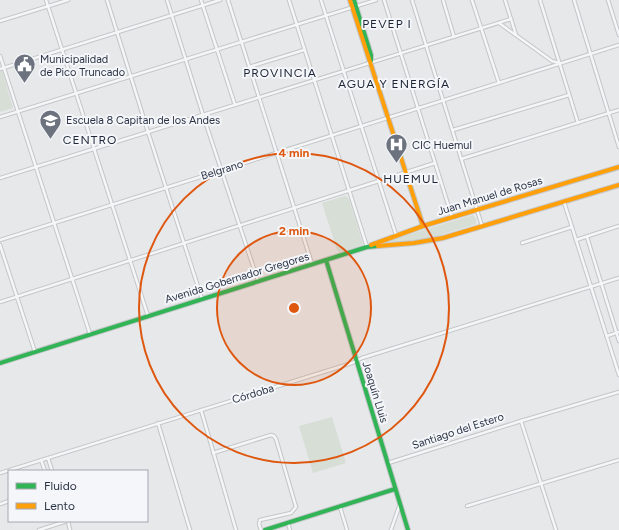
<svg xmlns="http://www.w3.org/2000/svg" width="619" height="530" viewBox="0 0 619 530" font-family="Figtree,sans-serif">
  <style>
    .green { fill: #d6ded6 }
    .lines { fill: none; stroke-linecap: round; stroke-linejoin: round }
    .street-casing { stroke: #c4c6c8; stroke-width: 4.5 }
    .fast-casing { stroke: #c4c6c8; stroke-width: 6 }
    .slow-casing { stroke: #c4c6c8; stroke-width: 6 }
    .street { stroke: #f5f6f7; stroke-width: 2.5 }
    .fast { stroke: #30b455; stroke-width: 4 }
    .slow { stroke: #ff9f0a; stroke-width: 4 }
    .ring { fill: none; stroke: #df570f; stroke-width: 2 }
    .labels { text-anchor: middle; dominant-baseline: central; stroke-width: 4; stroke-linejoin: round; paint-order: stroke }
    .poi-label { font-size: 11px; fill: #2b3445; stroke: #f4f6f9; text-anchor: start }
    .street-label { font-size: 11px; fill: #2b3445; stroke: #f4f6f9 }
    .neighbourhood-label { font-size: 12px; letter-spacing: 1px; fill: #1d2536; stroke: #f4f6f9 }
    .centre { fill: #df570f; stroke: #f4f6f9; stroke-width: 2 }
    .ring-label { font-size: 12px; text-anchor: middle; font-weight: bold; fill: #df570f; stroke: #f4f6f9; stroke-width: 4; stroke-linejoin: round; paint-order: stroke }
  </style>
  <rect width="100%" height="100%" fill="#e6e8ea"/>
  <g class="green">
    <polygon points="2,70 13,108 0,112 0,71"/>
    <polygon points="345,196 349,199 363,244 359,247 340,253 337,250 322,203"/>
    <polygon points="473,215 476,219 476,224 434,237 419,240 381,244 380,243"/>
    <polygon points="332,417 346,463 313,473 299,426"/>
  </g>
  <g class="lines">
    <defs>
      <g id="street">
        <polyline points="46,0 148,316"/>
        <polyline points="107,0 148,132 202,299"/>
        <polyline points="167,0 203,115 258,281"/>
        <polyline points="201,0 235,105"/>
        <polyline points="228,0 312,264"/>
        <polyline points="289,0 367,247"/>
        <polyline points="321,0 396,235"/>
        <polyline points="384,0 452,217"/>
        <polyline points="412,0 482,226"/>
        <polyline points="443,0 454,37"/>
        <polyline points="472,0 499,83"/>
        <polyline points="505,0 516,35"/>
        <polyline points="540,0 578,123"/>
        <polyline points="574,0 619,147"/>
        <polyline points="608,0 619,35"/>
        <polyline points="0,21 68,0"/>
        <polyline points="499,23 552,61 559,63"/>
        <polyline points="0,56 90,334"/>
        <polyline points="249,67 304,50"/>
        <polyline points="0,69 220,0"/>
        <polyline points="0,117 376,0"/>
        <polyline points="453,130 569,95"/>
        <polyline points="461,159 619,110"/>
        <polyline points="0,178 511,19"/>
        <polyline points="564,202 619,375"/>
        <polyline points="587,237 619,341"/>
        <polyline points="0,240 619,45"/>
        <polyline points="576,240 619,226"/>
        <polyline points="522,243 572,227"/>
        <polyline points="0,245 35,352"/>
        <polyline points="0,302 435,163"/>
        <polyline points="607,336 619,332"/>
        <polyline points="201,410 236,530"/>
        <polyline points="521,421 556,530"/>
        <polyline points="158,423 190,530"/>
        <polyline points="213,453 271,435 274,436 276,439 296,507 291,513 260,520 259,524 261,530"/>
        <polyline points="48,458 52,471"/>
        <polyline points="41,460 45,471"/>
        <polyline points="388,463 521,421 619,392"/>
        <polyline points="0,473 352,363 362,358 619,278"/>
        <polyline points="0,504 9,501"/>
        <polyline points="467,506 619,460"/>
        <polyline points="340,507 347,530"/>
        <polyline points="68,521 70,530"/>
        <polyline points="288,523 290,530"/>
        <polyline points="39,530 67,521"/>
        <polyline points="391,530 400,504"/>
      </g>
      <g id="fast">
        <polyline points="354,0 371,55 371,61"/>
        <polyline points="326,260 408,530"/>
        <polyline points="0,363 367,247 378,246"/>
        <polyline points="265,530 395,489"/>
      </g>
      <g id="slow">
        <polyline points="350,0 423,226"/>
        <polyline points="371,245 423,226 619,167"/>
        <polyline points="378,246 414,243 443,238 619,185"/>
      </g>
    </defs>
    <use href="#street" class="street-casing"/>
    <use href="#fast" class="fast-casing"/>
    <use href="#slow" class="slow-casing"/>
    <use href="#street" class="street"/>
    <use href="#fast" class="fast"/>
    <use href="#slow" class="slow"/>
  </g>
  <circle cx="294" cy="308" r="77" fill="#df570f" fill-opacity=".12"/>
  <g class="ring">
    <circle cx="294" cy="308" r="77"/>
    <circle cx="294" cy="308" r="155"/>
  </g>
  <defs>
    <symbol id="civic-pin" viewBox="-11 -11 22 30"><path d="M0 17L-7.5 6A9.5 9.5 0 1 1 7.5 6Z" fill="#6c737f" stroke="#f4f6f9"/><path d="M-.6-6.5H3V-4.5H.6V-3L4-1V1h2V6H-6V1h2V-1L-.6-3ZM-1.2 2.5V6h2.4V2.5Z" fill="#fff"/></symbol>
    <symbol id="school-pin" viewBox="-11 -11 22 30"><path d="M0 17L-7.5 6A9.5 9.5 0 1 1 7.5 6Z" fill="#6c737f" stroke="#f4f6f9"/><path d="M0-5L7-2L0 1L-7-2ZM-4 1L0 2.5L4 1V4Q0 6-4 4Z" fill="#fff"/></symbol>
    <symbol id="hospital-pin" viewBox="-11 -11 22 30"><path d="M0 17L-7.5 6A9.5 9.5 0 1 1 7.5 6Z" fill="#6c737f" stroke="#f4f6f9"/><path d="M-5-5h3v3.5h4V-5h3V5h-3V1.5h-4V5h-3Z" fill="#fff"/></symbol>
  </defs>
  <g fill-rule="evenodd">
    <use href="#civic-pin" x="12" y="52" width="25" height="34"/>
    <use href="#school-pin" x="38" y="108" width="25" height="34"/>
    <use href="#hospital-pin" x="384" y="132" width="25" height="34"/>
  </g>
  <g class="labels">
    <g class="poi-label">
      <text x="40" y="59">Municipalidad<tspan x="40" dy="13">de Pico Truncado</tspan></text>
      <text x="66" y="120">Escuela 8 Capitan de los Andes</text>
      <text x="412" y="145">CIC Huemul</text>
    </g>
    <g class="street-label">
      <text transform="translate(222 170) rotate(-17)">Belgrano</text>
      <text transform="translate(490 196) rotate(-17)">Juan Manuel de Rosas</text>
      <text transform="translate(237 278) rotate(-17)">Avenida Gobernador Gregores</text>
      <text transform="translate(375 392) rotate(73)">Joaquín Lluis</text>
      <text transform="translate(253 394) rotate(-17)">Córdoba</text>
      <text transform="translate(458 431) rotate(-18)">Santiago del Estero</text>
    </g>
    <g class="neighbourhood-label">
      <text x="387" y="24">PEVEP I</text>
      <text x="280" y="73">PROVINCIA</text>
      <text x="394" y="84">AGUA Y ENERGÍA</text>
      <text x="90" y="140">CENTRO</text>
      <text x="411" y="179">HUEMUL</text>
    </g>
  </g>
  <circle cx="294" cy="308" r="6" class="centre"/>
  <g class="ring-label">
    <text x="294" y="157">4 min</text>
    <text x="294" y="235">2 min</text>
  </g>
  <rect x="8" y="470" width="140" height="52" fill="#f4f6f9" stroke="#a4a8b1"/>
  <rect x="16" y="483" width="20" height="6" fill="#30b455" stroke="#a4a8b1"/>
  <text x="44" y="490" font-size="12" fill="#2b3445">Fluido</text>
  <rect x="16" y="503" width="20" height="6" fill="#ff9f0a" stroke="#a4a8b1"/>
  <text x="44" y="510" font-size="12" fill="#2b3445">Lento</text>
</svg>
